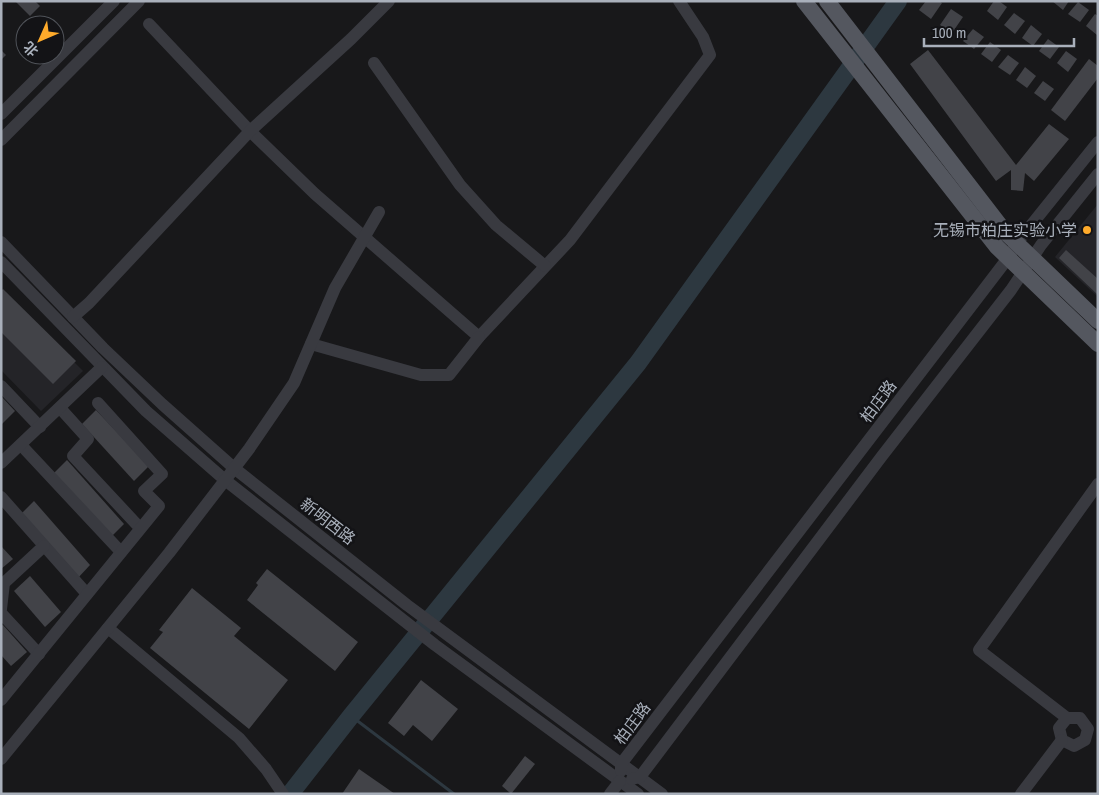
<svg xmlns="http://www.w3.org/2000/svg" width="1099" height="795" viewBox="0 0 1099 795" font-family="'Archivo Narrow','Noto Sans SC',sans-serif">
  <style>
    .built { fill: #242428 }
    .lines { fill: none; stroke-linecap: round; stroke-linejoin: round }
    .stream { stroke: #2d3840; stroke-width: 3 }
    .river { stroke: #2d3840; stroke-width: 18 }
    .building { fill: #424348 }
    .minor { stroke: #393a40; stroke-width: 12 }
    .major { stroke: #54575f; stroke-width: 16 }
    .poi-dot { fill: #ffab2b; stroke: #131316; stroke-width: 2 }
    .labels { text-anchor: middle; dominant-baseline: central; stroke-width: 5; stroke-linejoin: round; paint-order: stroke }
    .poi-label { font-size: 16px; fill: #a9b0bb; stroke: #131316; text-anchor: end }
    .street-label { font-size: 16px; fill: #a9b0bb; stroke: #131316 }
  </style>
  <rect width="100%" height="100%" fill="#18181a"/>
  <g class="built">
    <polygon points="1098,204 1098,297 1055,257"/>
    <polygon points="1,289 83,371 41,411 1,370"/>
  </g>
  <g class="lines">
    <polyline class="stream" points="351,716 454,794"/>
    <polyline class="river" points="290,794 351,716 638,363 898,1"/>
  </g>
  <g class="building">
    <polygon points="15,1 35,1 40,6 30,16"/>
    <polygon points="926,1 939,1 942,3 931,19 919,10"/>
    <polygon points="994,1 999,1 1007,7 998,20 987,11"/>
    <polygon points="1052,1 1069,1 1063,10"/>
    <polygon points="1078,2 1089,10 1080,22 1068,14"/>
    <polygon points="951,9 963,17 952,33 940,25"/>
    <polygon points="1014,13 1025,21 1015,34 1004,25"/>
    <polygon points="1095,14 1098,16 1097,35 1086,26"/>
    <polygon points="1031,25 1042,34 1033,46 1022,38"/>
    <polygon points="973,29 984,37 974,49 963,41"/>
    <polygon points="1048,39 1059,47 1050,59 1039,51"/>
    <polygon points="990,42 1001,50 992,62 981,54"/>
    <polygon points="1,50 6,55 1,60"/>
    <polygon points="928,50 1016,165 1049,124 1069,139 1034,181 1025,173 1023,191 1011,190 1011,170 996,181 910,64"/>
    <polygon points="1066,51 1077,59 1068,72 1057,63"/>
    <polygon points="1008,55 1019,63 1010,75 998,67"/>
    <polygon points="1089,59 1098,66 1098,78 1065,121 1051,110"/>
    <polygon points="1025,67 1036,76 1027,88 1016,80"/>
    <polygon points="1043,81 1054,89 1045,101 1034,93"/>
    <polygon points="1066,250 1098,279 1098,295 1059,258"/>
    <polygon points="3,289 76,361 53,384 1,332 1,291"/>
    <polygon points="1,396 15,411 1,425"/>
    <polygon points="96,410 149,466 134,481 82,424"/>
    <polygon points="67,460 124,524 110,538 53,474"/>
    <polygon points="34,501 90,565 77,579 20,515"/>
    <polygon points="1,546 13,559 1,569"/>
    <polygon points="267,569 358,642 335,671 247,600 258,585 256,583"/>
    <polygon points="30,576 61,612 45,627 14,591"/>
    <polygon points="192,588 241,628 234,636 288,680 249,729 150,648 163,632 159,630"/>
    <polygon points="3,625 27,652 11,666 1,655 1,626"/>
    <polygon points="421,680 458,709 432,741 413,725 404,736 388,723"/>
    <polygon points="525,756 535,764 511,794 502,786"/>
    <polygon points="359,769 395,794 342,794"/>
  </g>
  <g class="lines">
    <g class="minor">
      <polyline points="149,24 250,131 315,194 479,337 570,240 710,55 703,37 679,1"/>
      <polyline points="374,63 460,185 496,225 545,266"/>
      <polyline points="1,114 114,1"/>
      <polyline points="1,140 139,1"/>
      <polyline points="1,242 103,348 162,404 234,468 407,605 662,794"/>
      <polyline points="1,262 146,411 225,480 435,645 638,794"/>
      <polyline points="73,317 89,303 250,131 351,39 389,1"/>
      <polyline points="311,344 421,375 449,375 479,337"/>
      <polyline points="1,386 40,427"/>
      <polyline points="60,408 88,439 73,456 140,528"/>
      <polyline points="21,445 121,552"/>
      <polyline points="1,463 102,367"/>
      <polyline points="1,497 87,594"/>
      <polyline points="1,609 4,583 44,546"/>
      <polyline points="1,613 39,654"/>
      <polyline points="108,628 239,738 266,769 283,794"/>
      <polyline points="1,700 159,506 144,491 162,474 98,403"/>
      <polyline points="1067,718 1059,728 1062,740 1074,746 1085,740 1088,729 1080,718 1067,718 979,650 1098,484"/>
      <polyline points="1,759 169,553 249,449 294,383 335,288 379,212"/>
      <polyline points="621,771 621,764 1008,258 1016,244 1098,142"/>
      <polyline points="632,779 640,777 882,456 1011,290 1041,245 1098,174"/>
      <polyline points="610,794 620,781"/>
      <polyline points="1021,794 1062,740"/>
    </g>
    <g class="major">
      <polyline points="804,1 997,247 1098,344"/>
      <polyline points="827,1 1005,232 1098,321"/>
    </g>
  </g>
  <circle class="poi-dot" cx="1087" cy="230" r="5"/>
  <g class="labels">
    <g class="poi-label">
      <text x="1077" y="230">无锡市柏庄实验小学</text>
    </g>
    <g class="street-label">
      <text transform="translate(878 401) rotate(-53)">柏庄路</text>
      <text transform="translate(328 521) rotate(38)">新明西路</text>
      <text transform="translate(632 723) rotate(-53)">柏庄路</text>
    </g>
  </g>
  <rect width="1099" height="795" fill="none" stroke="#a9b0bb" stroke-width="5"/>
  <g transform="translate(40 40) rotate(225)"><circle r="24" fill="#131316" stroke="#4f5258"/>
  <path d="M0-4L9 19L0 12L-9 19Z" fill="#ffab2b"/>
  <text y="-8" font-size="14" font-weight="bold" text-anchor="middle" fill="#a9b0bb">北</text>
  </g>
  <path d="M924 38v8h150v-8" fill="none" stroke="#a9b0bb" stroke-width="2.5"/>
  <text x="932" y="38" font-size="15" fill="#a9b0bb" stroke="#131316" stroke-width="4" paint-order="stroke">100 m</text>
</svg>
